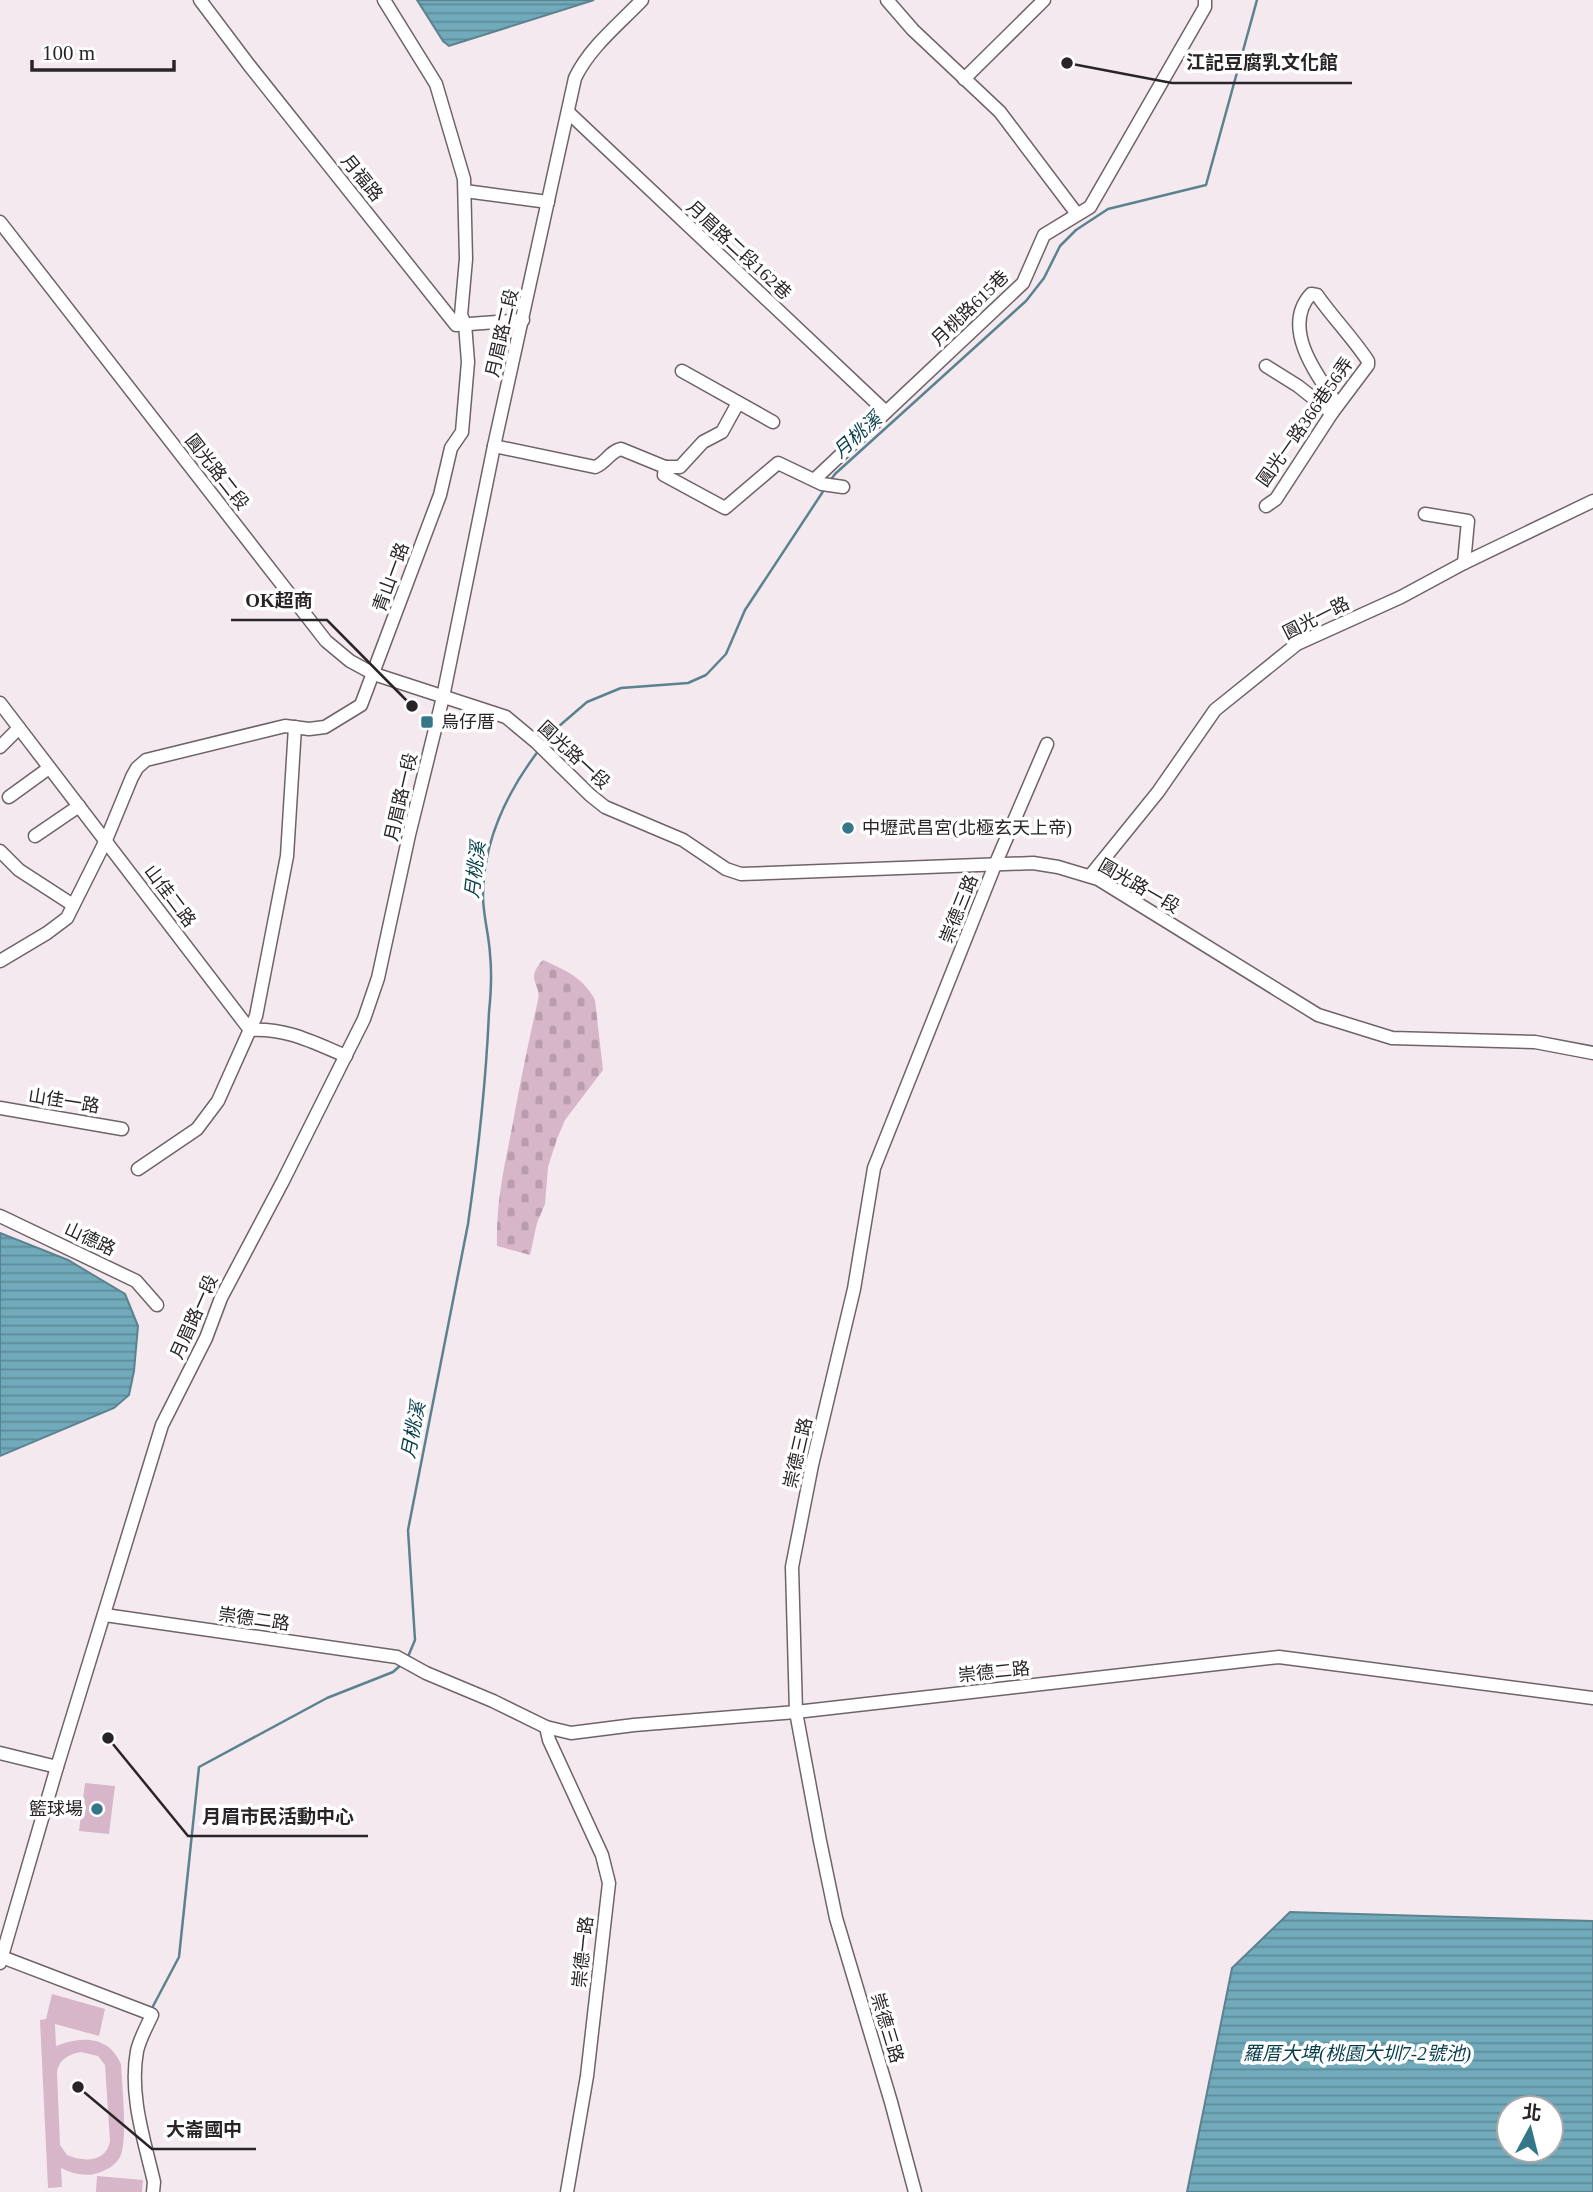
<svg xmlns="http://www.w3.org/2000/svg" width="1593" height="2192" viewBox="0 0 1593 2192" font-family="'Times New Roman','Noto Sans TC',serif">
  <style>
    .cemetery { fill: url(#cemetery-stones) }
    .pitch { fill: #d7b6ca; fill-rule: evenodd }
    .water { fill: url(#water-rules); stroke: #5b828f; stroke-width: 2; fill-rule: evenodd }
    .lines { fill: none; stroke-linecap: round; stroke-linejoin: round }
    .stream { stroke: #5b828f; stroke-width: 2.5 }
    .minor-casing { stroke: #6e6369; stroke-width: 15 }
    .minor { stroke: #fff; stroke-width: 12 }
    .poi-dot { fill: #347788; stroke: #fff; stroke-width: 2.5 }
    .labels { text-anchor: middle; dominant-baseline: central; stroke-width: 7; stroke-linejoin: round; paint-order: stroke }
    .street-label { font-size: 18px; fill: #282427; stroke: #fff }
    .poi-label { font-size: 18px; fill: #282427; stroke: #fff; text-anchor: start }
    .water-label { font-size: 19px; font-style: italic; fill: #073e4b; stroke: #fff }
    .leader { fill: none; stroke: #282427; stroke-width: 2.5 }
    .callout-dot { fill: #282427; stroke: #fff; stroke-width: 2.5 }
    .callout-label { font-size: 19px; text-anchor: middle; font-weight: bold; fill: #282427; stroke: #fff; stroke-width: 7; stroke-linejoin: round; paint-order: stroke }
  </style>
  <defs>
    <pattern id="cemetery-stones" width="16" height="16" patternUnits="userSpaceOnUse" patternTransform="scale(1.75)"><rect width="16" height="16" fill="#d7b6ca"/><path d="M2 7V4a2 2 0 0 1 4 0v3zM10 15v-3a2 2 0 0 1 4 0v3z" fill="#b99cae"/></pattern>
    <pattern id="water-rules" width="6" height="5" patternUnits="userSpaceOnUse" patternTransform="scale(1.75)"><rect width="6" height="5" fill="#71abbb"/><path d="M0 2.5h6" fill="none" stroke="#5d8b98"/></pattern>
  </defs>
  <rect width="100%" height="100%" fill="#f5e9f0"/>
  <path class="cemetery" d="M543 960C565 970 584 978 595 1000L603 1070 565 1120 557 1139 548 1167 545 1204 537 1223 530 1255 497 1246C496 1205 503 1172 511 1133 519 1088 528 1044 538 1000 542 984 524 980 543 960Z"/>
  <g class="pitch">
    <polygon points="85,1783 115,1786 109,1834 79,1831"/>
    <path d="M52 1994 105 2009 99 2036 55 2024 56 2046C80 2036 109 2035 121 2064 122 2084 128 2141 120 2157 116 2165 107 2170 98 2173 86 2177 73 2174 61 2168L62 2187 48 2188 40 2020 46 2019ZM81 2052 98 2056 105 2065 110 2141C106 2163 83 2162 67 2155L60 2145 57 2073C58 2060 69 2054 81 2052Z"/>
    <polygon points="97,2176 143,2180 142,2192 96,2192"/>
  </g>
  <g class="water">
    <polygon points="417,0 594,0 449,46 443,41"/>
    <polygon points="0,1233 68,1260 125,1294 138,1326 134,1371 129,1395 114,1408 0,1456"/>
    <path d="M1290 1912 1593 1921V2192H1187L1232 1968ZM1509 2108H1551V2150H1509Z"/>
  </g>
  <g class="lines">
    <g class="stream">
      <polyline points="830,481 835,474 1026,301 1044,278 1060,246 1076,230 1108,209 1206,185 1257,0"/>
      <polyline points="544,745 558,727 587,702 621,688 688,683 706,675 726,654 745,610 824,490"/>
      <path d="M407 1659 415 1640 408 1530 468 1224C478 1154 486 1083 489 1012 491 993 492 973 490 954 489 935 483 915 483 896 483 842 507 792 539 750"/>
      <polyline points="151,2010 179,1957 199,1767 327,1698 393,1672 402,1664"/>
    </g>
    <defs>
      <g id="minor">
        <polyline points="200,0 249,65 456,325 523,320"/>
        <polyline points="887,0 913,30 1000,112 1077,214"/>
        <polyline points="964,79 1044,0"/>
        <polyline points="568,112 886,412"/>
        <polyline points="465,191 548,202"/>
        <polyline points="0,222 326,641 350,661 374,674 506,717 536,742 590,795 605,807 683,840 726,869 741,874 1033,863 1058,867 1098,879 1318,1015 1392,1038 1535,1042 1593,1053"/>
        <polyline points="1266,366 1298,386 1332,413"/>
        <polyline points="682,371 773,422"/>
        <path d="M494 446 595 467C606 463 610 451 621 449L665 467 664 475 725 508 778 463 822 484 843 487"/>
        <polyline points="665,467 680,467 703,442 722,432 738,403"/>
        <polyline points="815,479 1023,283 1044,235 1090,207 1205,7 1205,0"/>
        <path d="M1266 506 1276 499 1332 413 1368 365V361C1353 338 1333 318 1317 295L1311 294C1280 328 1318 377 1338 405"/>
        <polyline points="1425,514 1468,521 1464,563"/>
        <path d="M0 703 250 1030C287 1028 312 1042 346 1056"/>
        <polyline points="0,747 19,728"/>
        <polyline points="9,797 49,768"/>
        <polyline points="35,836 79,806"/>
        <polyline points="0,851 19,870 73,905"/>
        <polyline points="1090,876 1158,792 1215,710 1297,644 1401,597 1464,563 1593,501"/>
        <polyline points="0,961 47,933 67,918 106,840 132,777 137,768 146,760 285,726 309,729 325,727 361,705 440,495 451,448 462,432 468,362 465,324 461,315 466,259 464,179 436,84 384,0"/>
        <polyline points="0,1108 122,1129"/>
        <polyline points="138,1169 197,1129 218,1101 256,1016 287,856 295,727"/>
        <polyline points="0,1216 136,1281 157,1305"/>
        <polyline points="105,1615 397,1657 426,1673 493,1701 546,1727 571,1733 634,1725 796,1712 1279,1657 1593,1698"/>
        <polyline points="546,1727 549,1740 602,1855 609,1883 587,2076 567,2192"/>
        <polyline points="0,1753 57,1767"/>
        <polyline points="2,1957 151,2014"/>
        <path d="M0 1963 57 1767 162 1425 206 1338 221 1298 283 1181 364 1019 378 978 409 835 443 697 494 446 575 78C590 47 618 25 642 0"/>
        <path d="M152 2015C147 2026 140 2038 137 2051 129 2095 144 2139 154 2182L153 2192"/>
        <polyline points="915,2192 891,2102 836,1918 820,1841 796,1712 792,1567 812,1465 854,1289 874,1168 995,865 1047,744"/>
      </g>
    </defs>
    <use href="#minor" class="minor-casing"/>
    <use href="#minor" class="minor"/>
  </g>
  <g class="poi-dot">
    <rect x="420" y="715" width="14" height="14" rx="3.5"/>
    <circle cx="848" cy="828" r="7"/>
    <circle cx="97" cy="1809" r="7"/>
  </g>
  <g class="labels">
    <g class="street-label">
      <text transform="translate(362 178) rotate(51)">月福路</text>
      <text transform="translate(739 250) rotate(43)">月眉路二段162巷</text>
      <text transform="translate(970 308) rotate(-44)">月桃路615巷</text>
      <text transform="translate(502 333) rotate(-77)">月眉路二段</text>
      <text transform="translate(1305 422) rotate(-55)">圓光一路366巷56弄</text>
      <text transform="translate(217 472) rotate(52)">圓光路二段</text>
      <text transform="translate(391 577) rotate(-70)">青山一路</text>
      <text transform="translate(1316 618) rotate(-27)">圓光一路</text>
      <text transform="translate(574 755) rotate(43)">圓光路一段</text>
      <text transform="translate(401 797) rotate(-77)">月眉路一段</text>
      <text transform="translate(1139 886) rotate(30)">圓光路一段</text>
      <text transform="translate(170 896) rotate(53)">山佳二路</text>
      <text transform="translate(959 909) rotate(-68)">崇德三路</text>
      <text transform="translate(64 1101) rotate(9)">山佳一路</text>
      <text transform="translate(90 1239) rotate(25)">山德路</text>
      <text transform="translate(194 1317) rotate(-66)">月眉路一段</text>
      <text transform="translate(798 1453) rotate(-77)">崇德三路</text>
      <text transform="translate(254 1619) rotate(8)">崇德二路</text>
      <text transform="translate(994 1672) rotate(-6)">崇德二路</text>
      <text transform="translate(583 1952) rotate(-84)">崇德一路</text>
      <text transform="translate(887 2028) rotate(73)">崇德三路</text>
    </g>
    <g class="poi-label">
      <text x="441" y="722">烏仔厝</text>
      <text x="862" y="828">中壢武昌宮(北極玄天上帝)</text>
      <text x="83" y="1809" text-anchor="end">籃球場</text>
    </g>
    <g class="water-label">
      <text transform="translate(857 435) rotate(-42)">月桃溪</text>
      <text transform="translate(475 870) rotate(-83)">月桃溪</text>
      <text transform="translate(413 1430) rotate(-79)">月桃溪</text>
      <text x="1357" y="2053">羅厝大埤(桃園大圳7-2號池)</text>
    </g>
  </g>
  <path class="leader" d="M1067 63L1172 83H1352M412 706L327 620H231M108 1738L188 1836H368M78 2087L152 2149H256"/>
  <g class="callout-dot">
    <circle cx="1067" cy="63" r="7"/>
    <circle cx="412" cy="706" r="7"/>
    <circle cx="108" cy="1738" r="7"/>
    <circle cx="78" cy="2087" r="7"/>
  </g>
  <g class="callout-label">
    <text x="1262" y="69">江記豆腐乳文化館</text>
    <text x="279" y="607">OK超商</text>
    <text x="278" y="1823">月眉市民活動中心</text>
    <text x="204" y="2136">大崙國中</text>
  </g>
  <g transform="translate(1530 2129) rotate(7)"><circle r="33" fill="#ffffff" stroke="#a9a7a9" stroke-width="2"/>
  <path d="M0-5L12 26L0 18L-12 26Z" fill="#347788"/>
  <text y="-10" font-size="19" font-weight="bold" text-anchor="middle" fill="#282427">北</text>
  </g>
  <path d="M32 60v10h142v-10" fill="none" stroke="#282427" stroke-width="3.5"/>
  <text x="42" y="60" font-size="21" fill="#282427" stroke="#ffffff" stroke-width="5" paint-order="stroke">100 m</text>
</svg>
